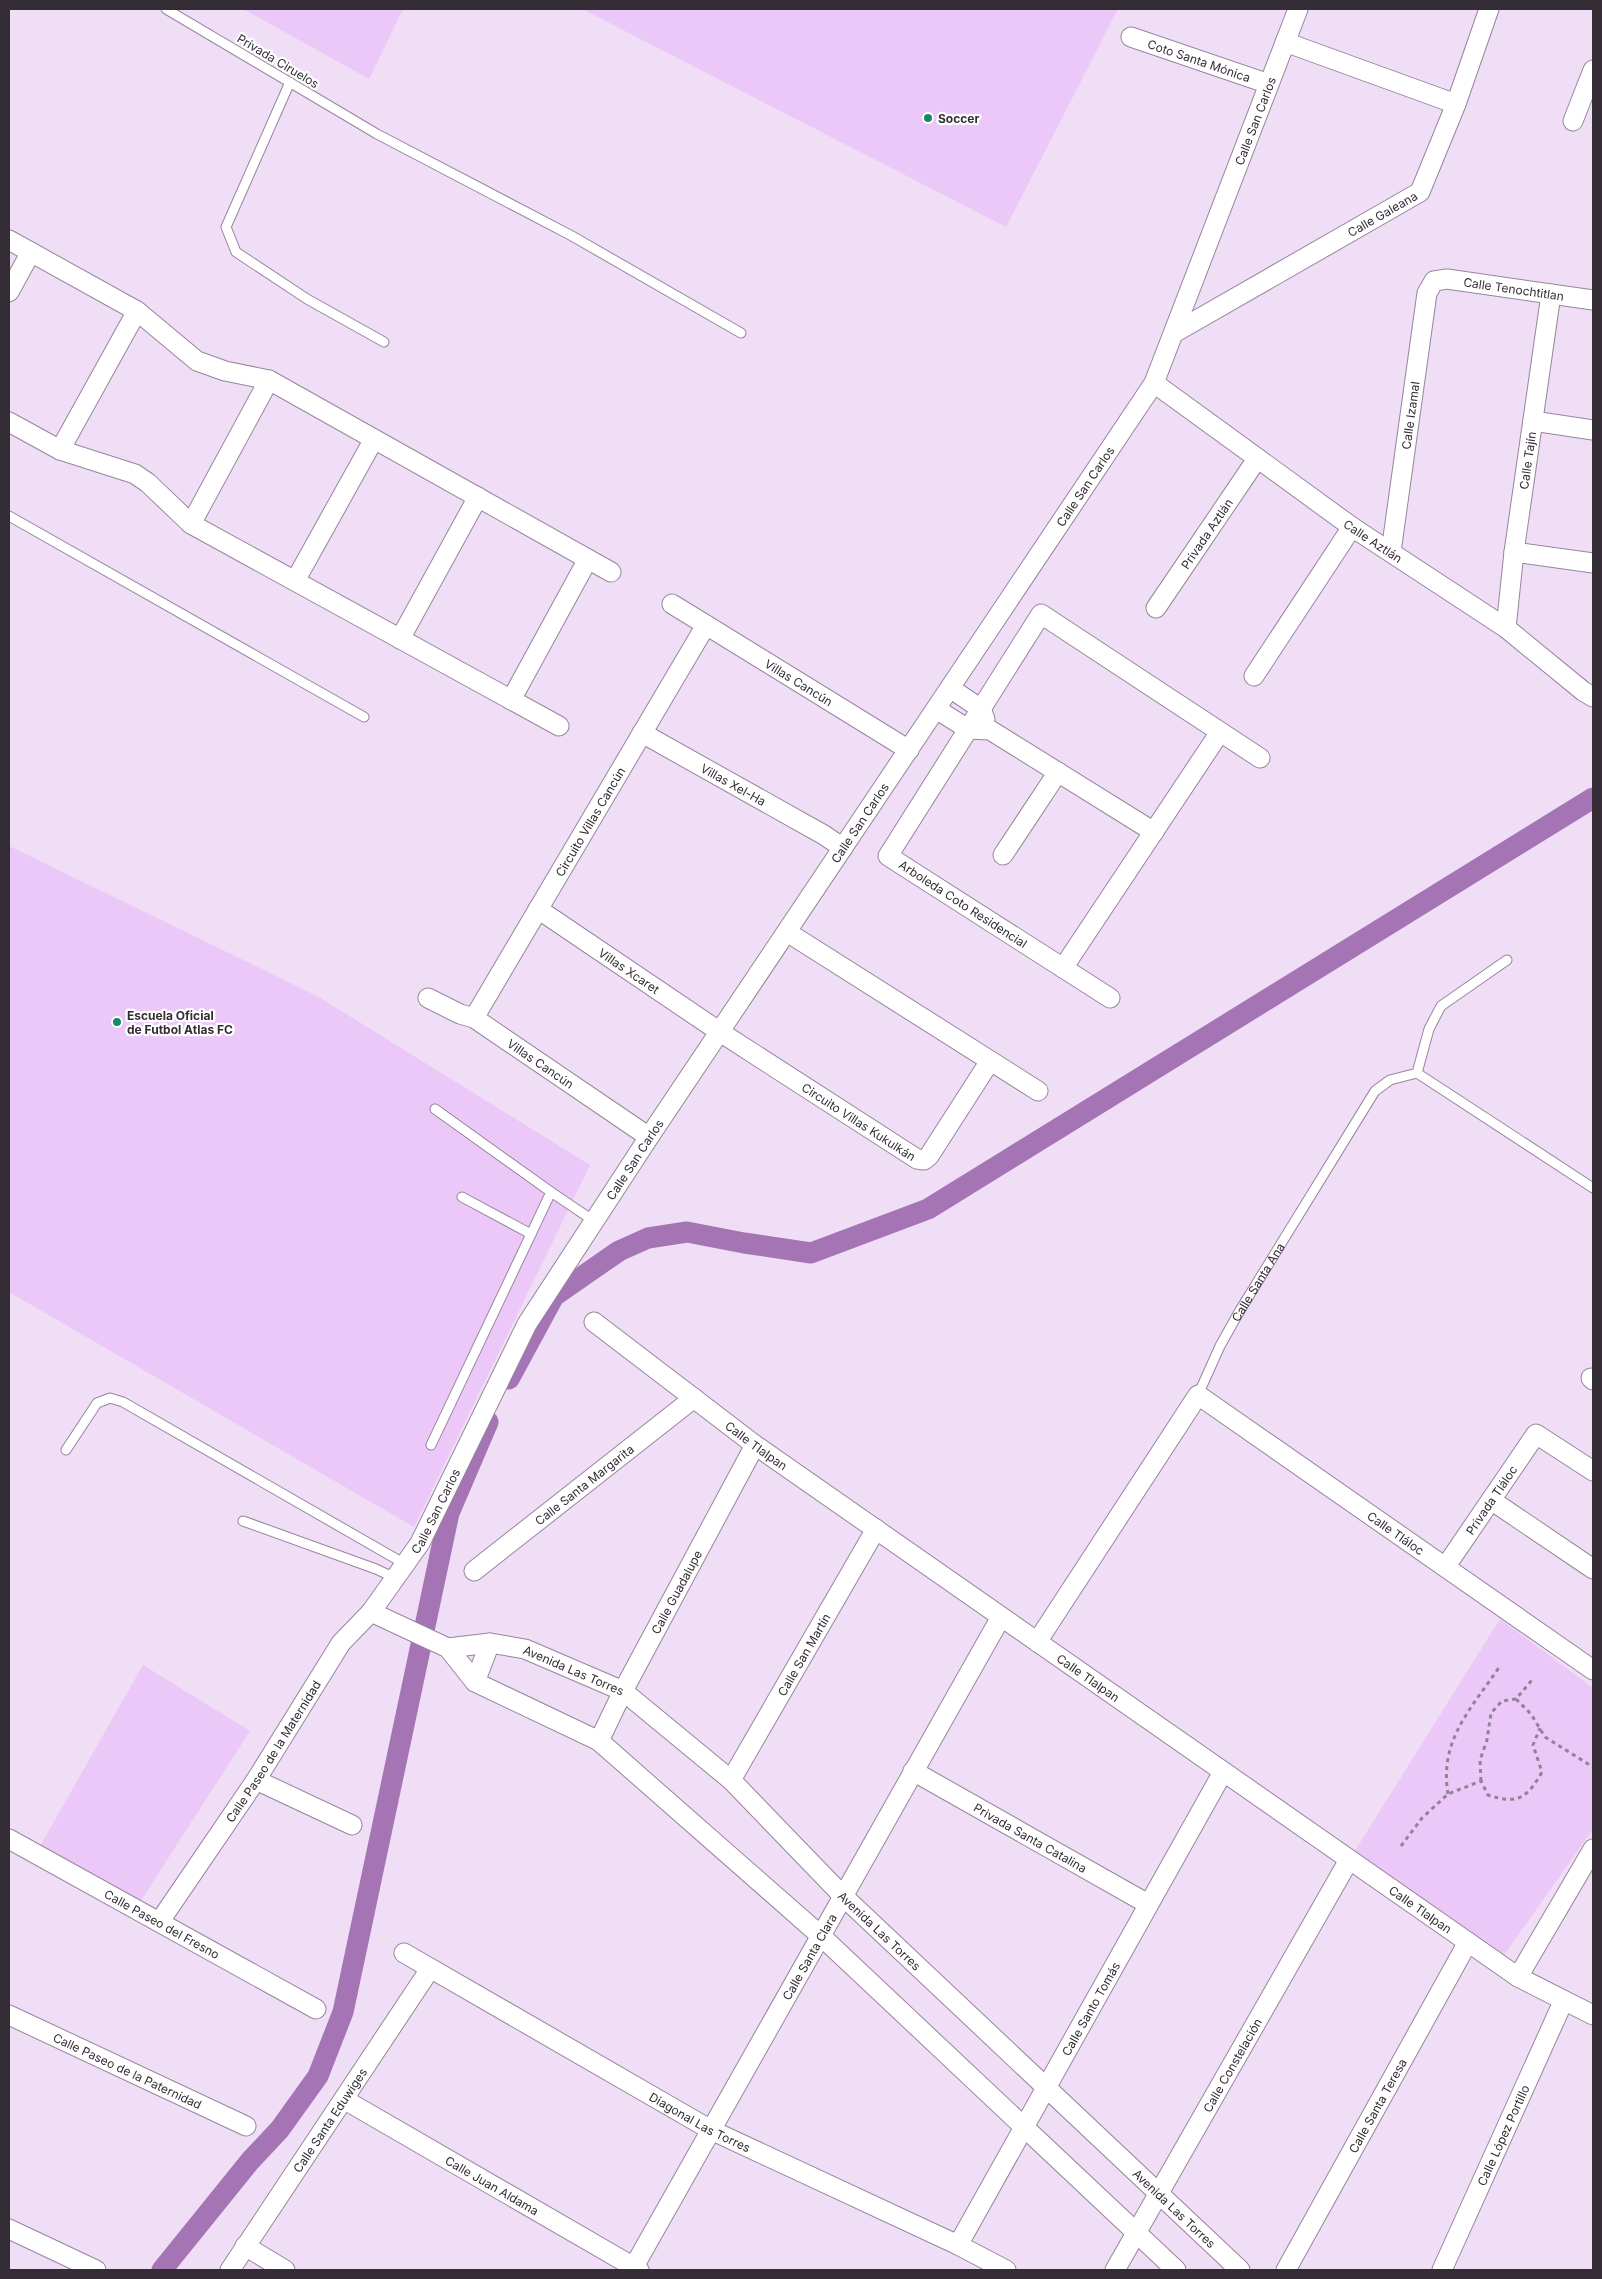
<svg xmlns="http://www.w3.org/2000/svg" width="1602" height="2279" viewBox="0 0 1602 2279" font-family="Inter,sans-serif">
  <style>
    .green { fill: #ebc8f7 }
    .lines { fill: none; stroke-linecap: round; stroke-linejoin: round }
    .canal { stroke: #a474b5; stroke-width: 21 }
    .lane-casing { stroke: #96869c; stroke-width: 11 }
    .street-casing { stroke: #96869c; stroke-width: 21 }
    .path { stroke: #908394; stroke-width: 3; stroke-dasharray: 4 4; stroke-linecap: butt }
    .lane { stroke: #fff; stroke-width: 9 }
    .street { stroke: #fff; stroke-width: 19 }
    .poi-dot { fill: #178766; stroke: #fff; stroke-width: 2 }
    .labels { text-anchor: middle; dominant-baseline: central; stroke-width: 4.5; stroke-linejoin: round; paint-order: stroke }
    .street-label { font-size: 12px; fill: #332c35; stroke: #fff }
    .poi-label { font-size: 12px; font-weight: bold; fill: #332c35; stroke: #fff; text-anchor: start }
  </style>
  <rect width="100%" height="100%" fill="#f0ddf6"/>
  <g class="green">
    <polygon points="243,9 403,9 369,79"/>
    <polygon points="582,9 1118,9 1006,227"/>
    <polygon points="9,846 317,996 590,1165 414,1527 9,1292"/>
    <polygon points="1500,1619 1593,1688 1593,1829 1504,1955 1353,1854"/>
    <polygon points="143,1665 250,1731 140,1902 39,1848"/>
  </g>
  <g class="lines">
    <g class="canal">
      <polyline points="509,1379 554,1296 619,1251 648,1238 687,1232 744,1243 811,1253 928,1209 1593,798"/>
      <polyline points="162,2270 250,2161 280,2129 318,2076 343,2012 449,1513 488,1422"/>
    </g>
    <defs>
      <g id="lane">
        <polyline points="166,9 377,134 572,236 741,333"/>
        <polyline points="290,82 226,227 236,252 307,299 384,342"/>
        <polyline points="9,516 364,717"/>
        <polyline points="1417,1073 1593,1188"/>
        <polyline points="551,1192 594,1221"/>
        <polyline points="462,1197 531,1234"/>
        <path id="s1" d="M1198 1395 1220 1346 1239 1312 1375 1091 1390 1080 1417 1073 1429 1029 1441 1006 1507 960"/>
        <polyline points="431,1445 551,1192 435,1109"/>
        <polyline points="66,1450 97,1403 110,1398 123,1402 405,1564"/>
        <polyline points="243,1521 376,1569 395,1578"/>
      </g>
      <g id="street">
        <path id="s2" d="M1131 37 1269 84"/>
        <polyline points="1285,42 1456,104"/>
        <polyline points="1573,121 1593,70"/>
        <polyline points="9,240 137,311 197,361 225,371 269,380 611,572"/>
        <polyline points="9,292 31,252"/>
        <path id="s3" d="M1174 333 1420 192 1456 104 1489 9"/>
        <path id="s4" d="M1154 383 1352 527 1506 628 1583 691 1593 697"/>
        <polyline points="1533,421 1593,430"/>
        <polyline points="9,422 60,450 135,474 148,483 191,524 559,726"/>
        <polyline points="60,450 137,311"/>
        <polyline points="191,524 269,380"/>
        <path id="s5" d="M1391 552 1427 293 1434 281 1447 279 1593 300"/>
        <polyline points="1514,552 1593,563"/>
        <polyline points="295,581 374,439"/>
        <path id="s6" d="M672 604 909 750"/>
        <path id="s7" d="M1156 608 1257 459"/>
        <path id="s8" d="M1506 628 1514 552 1551 294"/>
        <polyline points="400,639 478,497"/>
        <polyline points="1254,676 1352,527"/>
        <polyline points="950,688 981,709 985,719"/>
        <polyline points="511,700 588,559"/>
        <polyline points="936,709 968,729 990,730 1154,832"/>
        <path id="s9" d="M642 733 824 835 843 848"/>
        <polyline points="1003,855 1058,772"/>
        <path id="s10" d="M538 909 720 1032 917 1159 924 1160 929 1156 990 1061"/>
        <polyline points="787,932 1038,1091"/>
        <polyline points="1063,968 1220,732"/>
        <path id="s11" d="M428 998 460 1014 474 1018 649 1137"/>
        <polyline points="1110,998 888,856 1041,614 1260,758"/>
        <path id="s12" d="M474 1018 706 625"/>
        <path id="s13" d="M594 1322 755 1445 1518 1977 1593 2015"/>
        <polyline points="1591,1378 1593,1380"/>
        <polyline points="1491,1500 1593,1569"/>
        <path id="s14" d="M1446 1566 1536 1434 1593 1471"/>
        <path id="s15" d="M474 1571 694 1398"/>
        <path id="s16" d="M371 1612 420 1543 527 1324 649 1137 1154 383 1298 9"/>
        <path id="s17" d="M1037 1642 1198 1395 1593 1670"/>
        <path id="s18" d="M448 1648 490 1643 525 1649 623 1691 731 1780 843 1896 1240 2270"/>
        <polyline points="475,1682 490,1643"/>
        <path id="s19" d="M599 1741 623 1691 755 1445"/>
        <path id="s20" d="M913 1771 1148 1904"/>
        <polyline points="256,1780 352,1825"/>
        <path id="s21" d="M731 1780 876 1529"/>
        <path id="s22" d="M9 1839 316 2009"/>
        <path id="s23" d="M160 1921 256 1780 341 1643 371 1612 448 1648 475 1682 599 1741 821 1936 1176 2270"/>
        <path id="s24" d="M404 1953 711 2130 958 2245 1006 2270"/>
        <polyline points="1518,1977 1593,1849"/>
        <path id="s25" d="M9 2015 246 2126"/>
        <path id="s26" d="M345 2100 639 2270"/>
        <polyline points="9,2229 96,2270"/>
        <path id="s27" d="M958 2245 1223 1772"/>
        <polyline points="245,2246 285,2270"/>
        <path id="s28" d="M230 2270 430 1969"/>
        <path id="s29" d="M632 2270 1001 1617"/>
        <path id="s30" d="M1115 2270 1349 1860"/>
        <path id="s31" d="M1286 2270 1468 1942"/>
        <path id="s32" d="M1442 2270 1563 2002"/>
      </g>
    </defs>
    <use href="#lane" class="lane-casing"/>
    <use href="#street" class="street-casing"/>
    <g class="path">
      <polyline points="1516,1699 1531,1714 1545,1737 1593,1767"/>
      <polyline points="1481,1781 1480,1760 1487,1740 1491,1713 1502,1701 1516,1699 1532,1680"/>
      <path d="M1448 1794C1439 1740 1471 1709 1500 1666"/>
      <path d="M1401 1846 1422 1818 1448 1794 1481 1781 1488 1795C1518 1805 1527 1798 1542 1772L1533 1745 1540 1728"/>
    </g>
    <use href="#lane" class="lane"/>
    <use href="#street" class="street"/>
  </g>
  <g class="poi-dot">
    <circle cx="928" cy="118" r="5"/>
    <circle cx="117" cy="1022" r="5"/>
  </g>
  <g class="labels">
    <g class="street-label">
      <text transform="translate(278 61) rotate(31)">Privada Ciruelos</text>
      <text stroke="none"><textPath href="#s2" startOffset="72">Coto Santa Mónica</textPath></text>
      <text stroke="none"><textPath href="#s16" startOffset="1740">Calle San Carlos</textPath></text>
      <text stroke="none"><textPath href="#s3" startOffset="240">Calle Galeana</textPath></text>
      <text stroke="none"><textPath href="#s5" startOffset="356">Calle Tenochtitlan</textPath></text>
      <text stroke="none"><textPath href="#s5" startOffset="138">Calle Izamal</textPath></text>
      <text stroke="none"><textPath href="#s8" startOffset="169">Calle Tajín</textPath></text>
      <text stroke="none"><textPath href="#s16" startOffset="1335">Calle San Carlos</textPath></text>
      <text stroke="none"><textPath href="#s7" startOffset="90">Privada Aztlán</textPath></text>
      <text stroke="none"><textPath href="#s4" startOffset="270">Calle Aztlán</textPath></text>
      <text stroke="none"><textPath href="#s6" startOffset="149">Villas Cancún</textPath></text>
      <text stroke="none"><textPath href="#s9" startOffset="105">Villas Xel-Ha</textPath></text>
      <text stroke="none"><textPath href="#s12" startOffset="228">Circuito Villas Cancún</textPath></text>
      <text stroke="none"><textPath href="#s16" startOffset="930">Calle San Carlos</textPath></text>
      <text transform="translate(963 904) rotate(33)">Arboleda Coto Residencial</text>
      <text stroke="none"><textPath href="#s10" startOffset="110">Villas Xcaret</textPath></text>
      <text stroke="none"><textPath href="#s11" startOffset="131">Villas Cancún</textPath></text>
      <text stroke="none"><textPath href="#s10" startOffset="385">Circuito Villas Kukulkán</textPath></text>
      <text stroke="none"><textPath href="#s16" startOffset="525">Calle San Carlos</textPath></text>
      <text stroke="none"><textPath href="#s1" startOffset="128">Calle Santa Ana</textPath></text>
      <text stroke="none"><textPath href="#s13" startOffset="204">Calle Tlalpan</textPath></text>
      <text stroke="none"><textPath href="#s15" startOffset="140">Calle Santa Margarita</textPath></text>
      <text stroke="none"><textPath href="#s14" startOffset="80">Privada Tláloc</textPath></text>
      <text stroke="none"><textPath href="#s16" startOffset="120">Calle San Carlos</textPath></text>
      <text stroke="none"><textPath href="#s17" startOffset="536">Calle Tláloc</textPath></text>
      <text stroke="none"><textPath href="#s19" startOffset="168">Calle Guadalupe</textPath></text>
      <text stroke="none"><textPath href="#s21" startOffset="145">Calle San Martín</textPath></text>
      <text stroke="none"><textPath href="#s18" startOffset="131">Avenida Las Torres</textPath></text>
      <text stroke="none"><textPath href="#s13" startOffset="609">Calle Tlalpan</textPath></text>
      <text stroke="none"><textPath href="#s23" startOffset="204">Calle Paseo de la Maternidad</textPath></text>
      <text stroke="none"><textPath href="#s20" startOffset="135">Privada Santa Catalina</textPath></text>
      <text stroke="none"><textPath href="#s13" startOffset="1014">Calle Tlalpan</textPath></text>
      <text stroke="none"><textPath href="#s22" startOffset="175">Calle Paseo del Fresno</textPath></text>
      <text stroke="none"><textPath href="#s18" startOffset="536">Avenida Las Torres</textPath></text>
      <text stroke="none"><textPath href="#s29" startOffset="360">Calle Santa Clara</textPath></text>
      <text stroke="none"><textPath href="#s27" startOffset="271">Calle Santo Tomás</textPath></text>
      <text stroke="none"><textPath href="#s30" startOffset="236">Calle Constelación</textPath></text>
      <text stroke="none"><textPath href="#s25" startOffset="131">Calle Paseo de la Paternidad</textPath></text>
      <text stroke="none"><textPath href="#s31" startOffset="188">Calle Santa Teresa</textPath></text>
      <text stroke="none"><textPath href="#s28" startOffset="180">Calle Santa Eduwiges</textPath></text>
      <text stroke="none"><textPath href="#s24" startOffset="341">Diagonal Las Torres</textPath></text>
      <text stroke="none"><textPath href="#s32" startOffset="148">Calle López Portillo</textPath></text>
      <text stroke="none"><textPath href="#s26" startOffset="170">Calle Juan Aldama</textPath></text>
      <text stroke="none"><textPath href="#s18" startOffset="941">Avenida Las Torres</textPath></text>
    </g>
    <g class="poi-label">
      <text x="938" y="118">Soccer</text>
      <text x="127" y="1015">Escuela Oficial<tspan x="127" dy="14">de Futbol Atlas FC</tspan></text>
    </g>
  </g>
  <rect width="1602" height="2279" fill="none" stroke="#332c35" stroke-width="20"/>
</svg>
